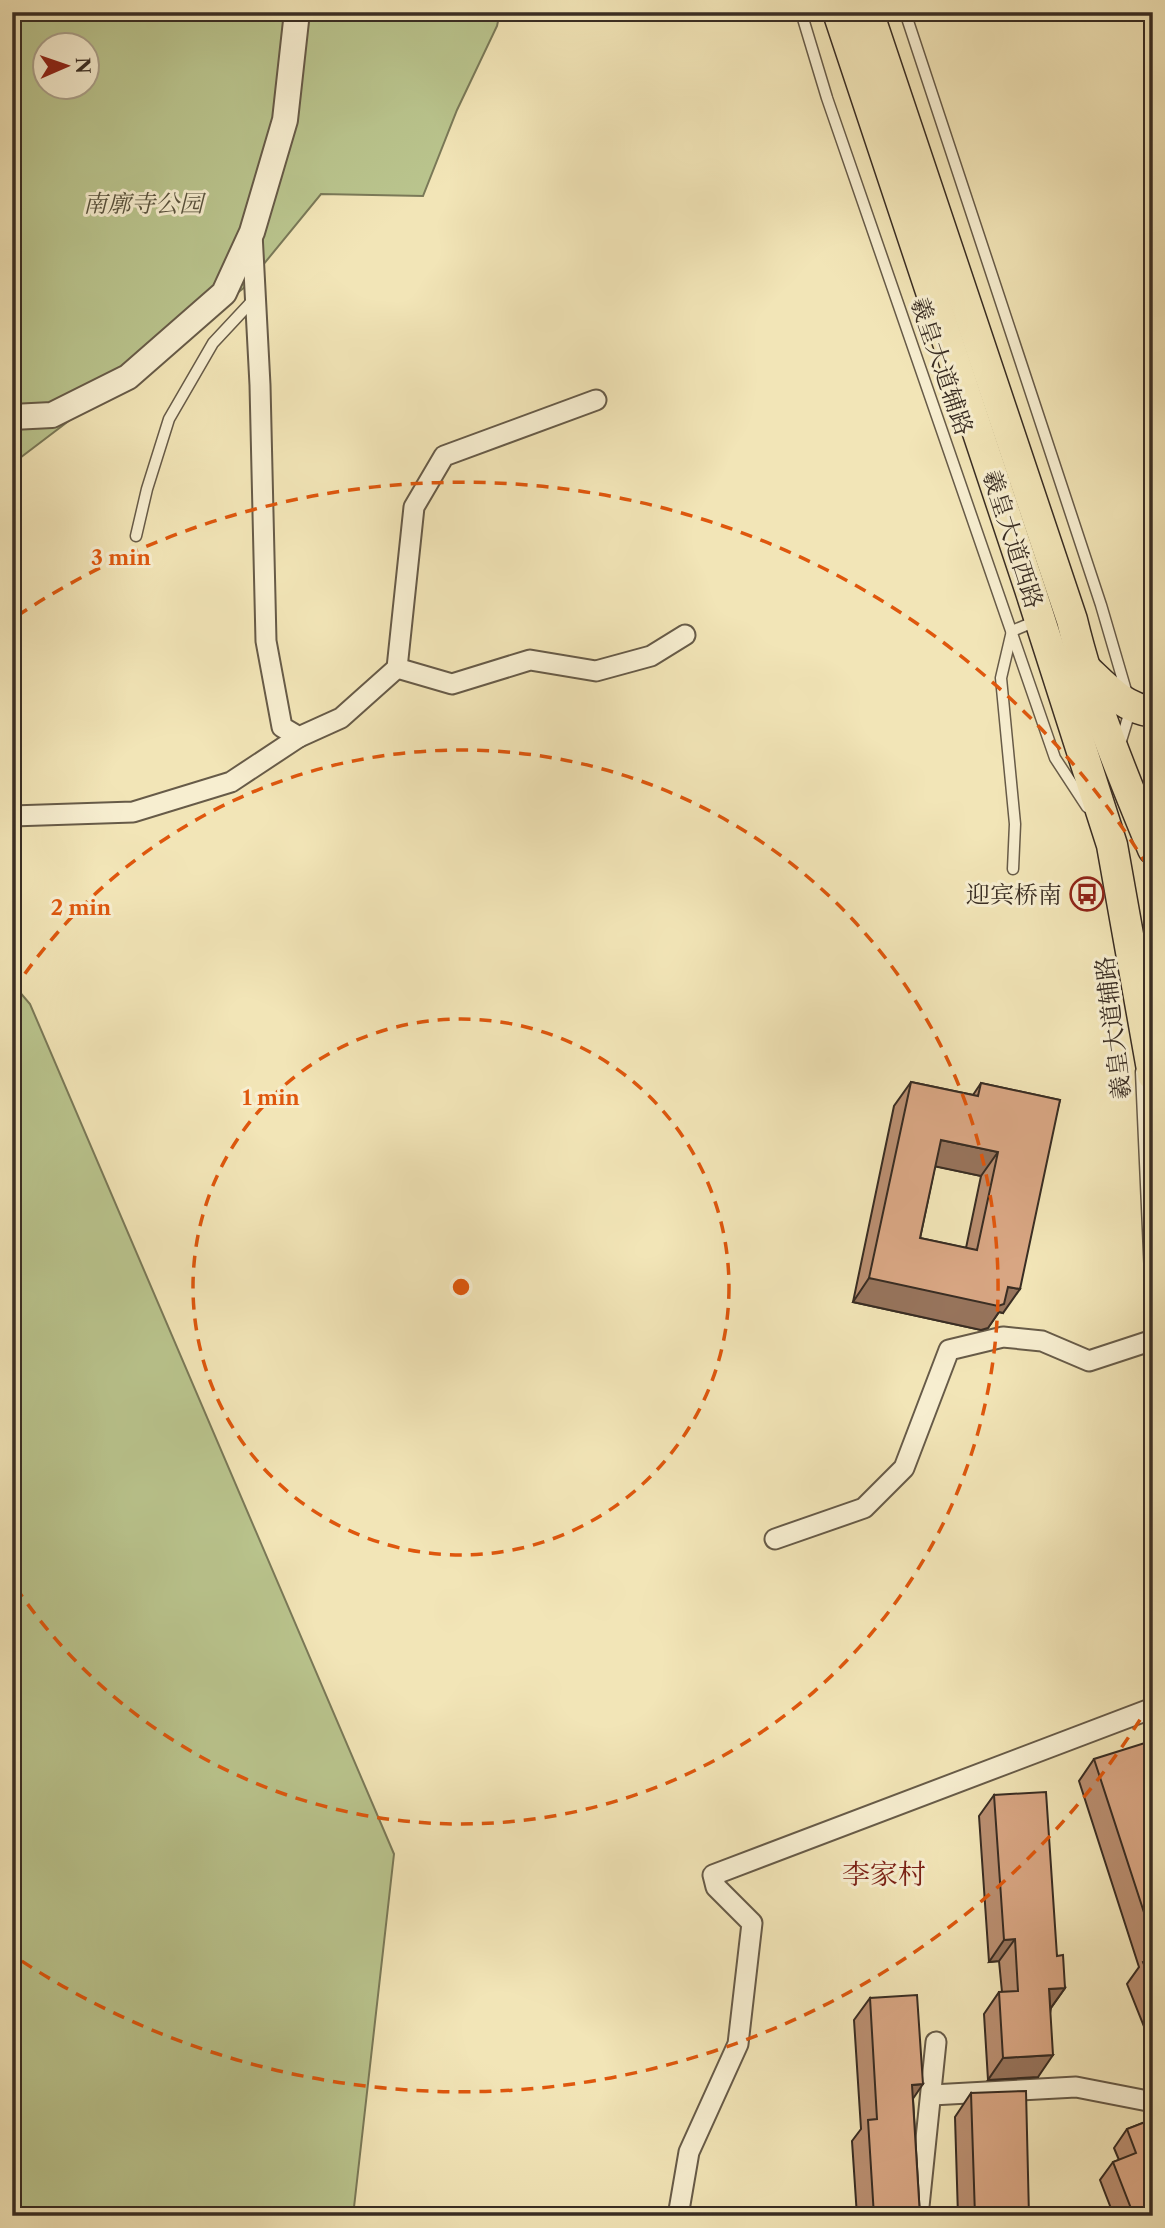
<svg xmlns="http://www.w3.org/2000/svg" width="1165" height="2228" viewBox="0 0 1165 2228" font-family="'Libre Caslon Text','Noto Serif SC',serif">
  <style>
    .green { fill: #bac58e; stroke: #7a7958; stroke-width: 2; fill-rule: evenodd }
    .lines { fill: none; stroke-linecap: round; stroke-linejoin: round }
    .service-casing { stroke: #675b48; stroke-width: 13 }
    .minor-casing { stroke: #675b48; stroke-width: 23 }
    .tertiary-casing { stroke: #675b48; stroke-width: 28 }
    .primary-casing { stroke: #392d23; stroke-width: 33 }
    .service { stroke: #f7eed0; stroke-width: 10 }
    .minor { stroke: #f7eed0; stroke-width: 19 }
    .tertiary { stroke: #f7eed0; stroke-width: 24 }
    .primary { stroke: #f2e5b7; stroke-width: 30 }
    .wall { fill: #ba8f71; stroke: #392d23; stroke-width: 2; fill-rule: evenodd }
    .shaded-wall { fill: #97745c; stroke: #392d23; stroke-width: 2 }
    .building { fill: #d8a683; stroke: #392d23; stroke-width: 2; fill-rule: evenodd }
    .ring { fill: none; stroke: #df570d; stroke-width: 3.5; stroke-dasharray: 12 9 }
    .labels { text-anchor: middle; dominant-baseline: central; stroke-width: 6; stroke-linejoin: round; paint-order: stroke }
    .park-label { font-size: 24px; font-style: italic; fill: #59533e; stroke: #f7eed0 }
    .street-label { font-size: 24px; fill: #392d23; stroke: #f7eed0 }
    .poi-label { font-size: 24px; fill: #392d23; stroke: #f7eed0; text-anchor: end }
    .quarter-label { font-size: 28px; fill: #7a1f14; stroke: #f7eed0 }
    .centre { fill: #df570d; stroke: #f7eed0; stroke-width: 3.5 }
    .ring-label { font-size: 21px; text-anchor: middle; font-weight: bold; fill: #df570d; stroke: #f7eed0; stroke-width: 6; stroke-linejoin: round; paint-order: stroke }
  </style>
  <rect width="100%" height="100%" fill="#f2e5b7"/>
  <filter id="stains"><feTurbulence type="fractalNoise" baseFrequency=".00286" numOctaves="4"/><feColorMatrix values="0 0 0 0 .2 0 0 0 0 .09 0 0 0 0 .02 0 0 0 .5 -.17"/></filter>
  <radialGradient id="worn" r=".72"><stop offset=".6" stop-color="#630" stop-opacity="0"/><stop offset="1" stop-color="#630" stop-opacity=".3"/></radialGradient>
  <g class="green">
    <path d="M12 12H500L497 26 457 110 423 196 321 194 245 287 12 464ZM46 46H88V88H46Z"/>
    <polygon points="12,983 30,1004 394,1854 353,2216 12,2216"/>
  </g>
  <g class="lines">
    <defs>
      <g id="service">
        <polyline points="801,12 827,98 1055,758 1087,807"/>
        <polyline points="905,12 1101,605 1127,694"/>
        <polyline points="136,536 147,489 169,419 213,343 255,298"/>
        <polyline points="1120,744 1131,708"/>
        <polyline points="1013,869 1015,824 1001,678 1012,631 1036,621"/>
        <polyline points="1141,1072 1153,1342"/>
      </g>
      <g id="minor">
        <polyline points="252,233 260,385 266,641 282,727 299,737 341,718 397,668 414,507 444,456 596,400"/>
        <polyline points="397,668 452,684 530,660 596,671 651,656 685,635"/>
        <polyline points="12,816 133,812 231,782 299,737"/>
        <polyline points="775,1539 864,1508 904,1468 949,1350 1003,1337 1042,1341 1089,1361 1153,1340"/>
        <polyline points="932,2095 1076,2087 1153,2102"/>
        <polyline points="678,2216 689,2152 738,2044 752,1923 716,1887 713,1875 1153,1708"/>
        <polyline points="918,2216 936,2042"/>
      </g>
      <polyline id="tertiary" points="12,417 52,415 128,377 224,293 252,232 285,120 297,12"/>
      <g id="primary">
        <polyline points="838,12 1030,589 1112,845 1153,1075"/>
        <path d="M868 12 1072 620C1091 699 1122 774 1153 849"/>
        <path d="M1087 670C1107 689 1124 708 1153 712"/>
      </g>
    </defs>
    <use href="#service" class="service-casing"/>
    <use href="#minor" class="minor-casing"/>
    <use href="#tertiary" class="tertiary-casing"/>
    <use href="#primary" class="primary-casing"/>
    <use href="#service" class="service"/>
    <use href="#minor" class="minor"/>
    <use href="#tertiary" class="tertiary"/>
    <use href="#primary" class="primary"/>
  </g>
  <g class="wall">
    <path d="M911 1082 973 1095 981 1083 1060 1100 1003 1313 999 1312 988 1328 981 1330 853 1302 894 1106ZM935 1166 981 1176 966 1248 920 1238Z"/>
    <polygon points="1153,1757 1153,2049 1127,1984 1139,1967 1079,1781 1094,1759"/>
    <polygon points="994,1795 1057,1956 1065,1988 1051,2008 1038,2077 988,2080 984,2014 999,1992 1002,1992 999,1961 989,1962 979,1816"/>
    <polygon points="870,1998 913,2099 920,2216 857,2216 852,2141 861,2129 854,2020"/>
    <polygon points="971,2093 1029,2216 958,2216 955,2117"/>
    <polygon points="1153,2119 1153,2216 1114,2216 1100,2180 1113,2162 1119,2160 1114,2148 1127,2129"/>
  </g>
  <g class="shaded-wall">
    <polygon points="941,1140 998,1152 981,1176 924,1164"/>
    <polygon points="869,1278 1008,1287 1020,1289 1003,1313 999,1312 988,1328 981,1330 853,1302"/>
    <polygon points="1015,1939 999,1961 989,1962 1004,1940"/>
    <polygon points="1065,1988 1050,2009 1049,1989"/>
    <polygon points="1053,2055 1038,2077 988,2080 1003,2058"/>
    <polygon points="923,2084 908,2106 912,2085"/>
  </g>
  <g class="building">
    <path d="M911 1082 978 1096 981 1083 1060 1100 1020 1289 1008 1287 1004 1304 998 1306 869 1278ZM941 1140 998 1152 977 1250 920 1238Z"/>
    <polygon points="1148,1742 1153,1757 1153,1940 1094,1759"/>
    <polygon points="1046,1792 1057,1956 1063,1955 1065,1988 1049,1989 1053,2055 1003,2058 999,1992 1018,1991 1015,1939 1004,1940 994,1795"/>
    <polygon points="1153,1958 1153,1987 1143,1962"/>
    <polygon points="917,1995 923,2084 912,2085 920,2216 874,2216 868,2120 877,2119 870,1998"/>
    <polygon points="1026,2091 1029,2216 975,2216 971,2093"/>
    <polygon points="1153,2119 1153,2216 1134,2216 1113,2162 1136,2153 1127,2129"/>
  </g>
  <g class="ring">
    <circle cx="461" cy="1287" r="268"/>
    <path d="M13 991A537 537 0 1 1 13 1583"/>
    <path d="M1151 1702A805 805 0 0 1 17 1958M17 616A805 805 0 0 1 1151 872"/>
  </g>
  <defs>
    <symbol id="bus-ring" viewBox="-11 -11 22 22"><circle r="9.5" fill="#f7eed0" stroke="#8f2418" stroke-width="1.5"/><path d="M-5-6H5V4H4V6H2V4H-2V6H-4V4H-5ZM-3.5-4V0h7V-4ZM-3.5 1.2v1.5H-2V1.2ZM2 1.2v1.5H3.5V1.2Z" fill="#8f2418"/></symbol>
  </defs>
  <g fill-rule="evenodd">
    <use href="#bus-ring" x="1068" y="875" width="38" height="38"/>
  </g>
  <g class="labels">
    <g class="park-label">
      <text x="143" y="203">南廓寺公园</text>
    </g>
    <g class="street-label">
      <text transform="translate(942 366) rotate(71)">羲皇大道辅路</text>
      <text transform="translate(1013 539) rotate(72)">羲皇大道西路</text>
      <text transform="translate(1113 1028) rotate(-97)">羲皇大道辅路</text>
    </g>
    <g class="poi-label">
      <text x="1062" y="894">迎宾桥南</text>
    </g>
    <g class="quarter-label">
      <text x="884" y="1874">李家村</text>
    </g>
  </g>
  <circle cx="461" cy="1287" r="10" class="centre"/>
  <g class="ring-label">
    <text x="121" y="565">3 min</text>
    <text x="81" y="915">2 min</text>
    <text x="271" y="1105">1 min</text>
  </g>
  <rect width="1165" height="2228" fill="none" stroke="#f2e5b7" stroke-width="42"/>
  <rect x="14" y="14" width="1137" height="2200" fill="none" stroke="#392d23" stroke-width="3.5"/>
  <rect x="21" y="21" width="1123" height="2186" fill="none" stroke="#392d23" stroke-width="2"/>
  <g transform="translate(66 66) rotate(88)"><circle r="33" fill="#f7eed0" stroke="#aba18b" stroke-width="2"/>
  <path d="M0-5L12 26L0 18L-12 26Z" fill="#8f2418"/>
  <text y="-10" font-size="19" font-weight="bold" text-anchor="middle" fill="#392d23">N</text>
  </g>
  <rect width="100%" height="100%" filter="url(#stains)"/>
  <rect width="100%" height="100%" fill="url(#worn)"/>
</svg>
